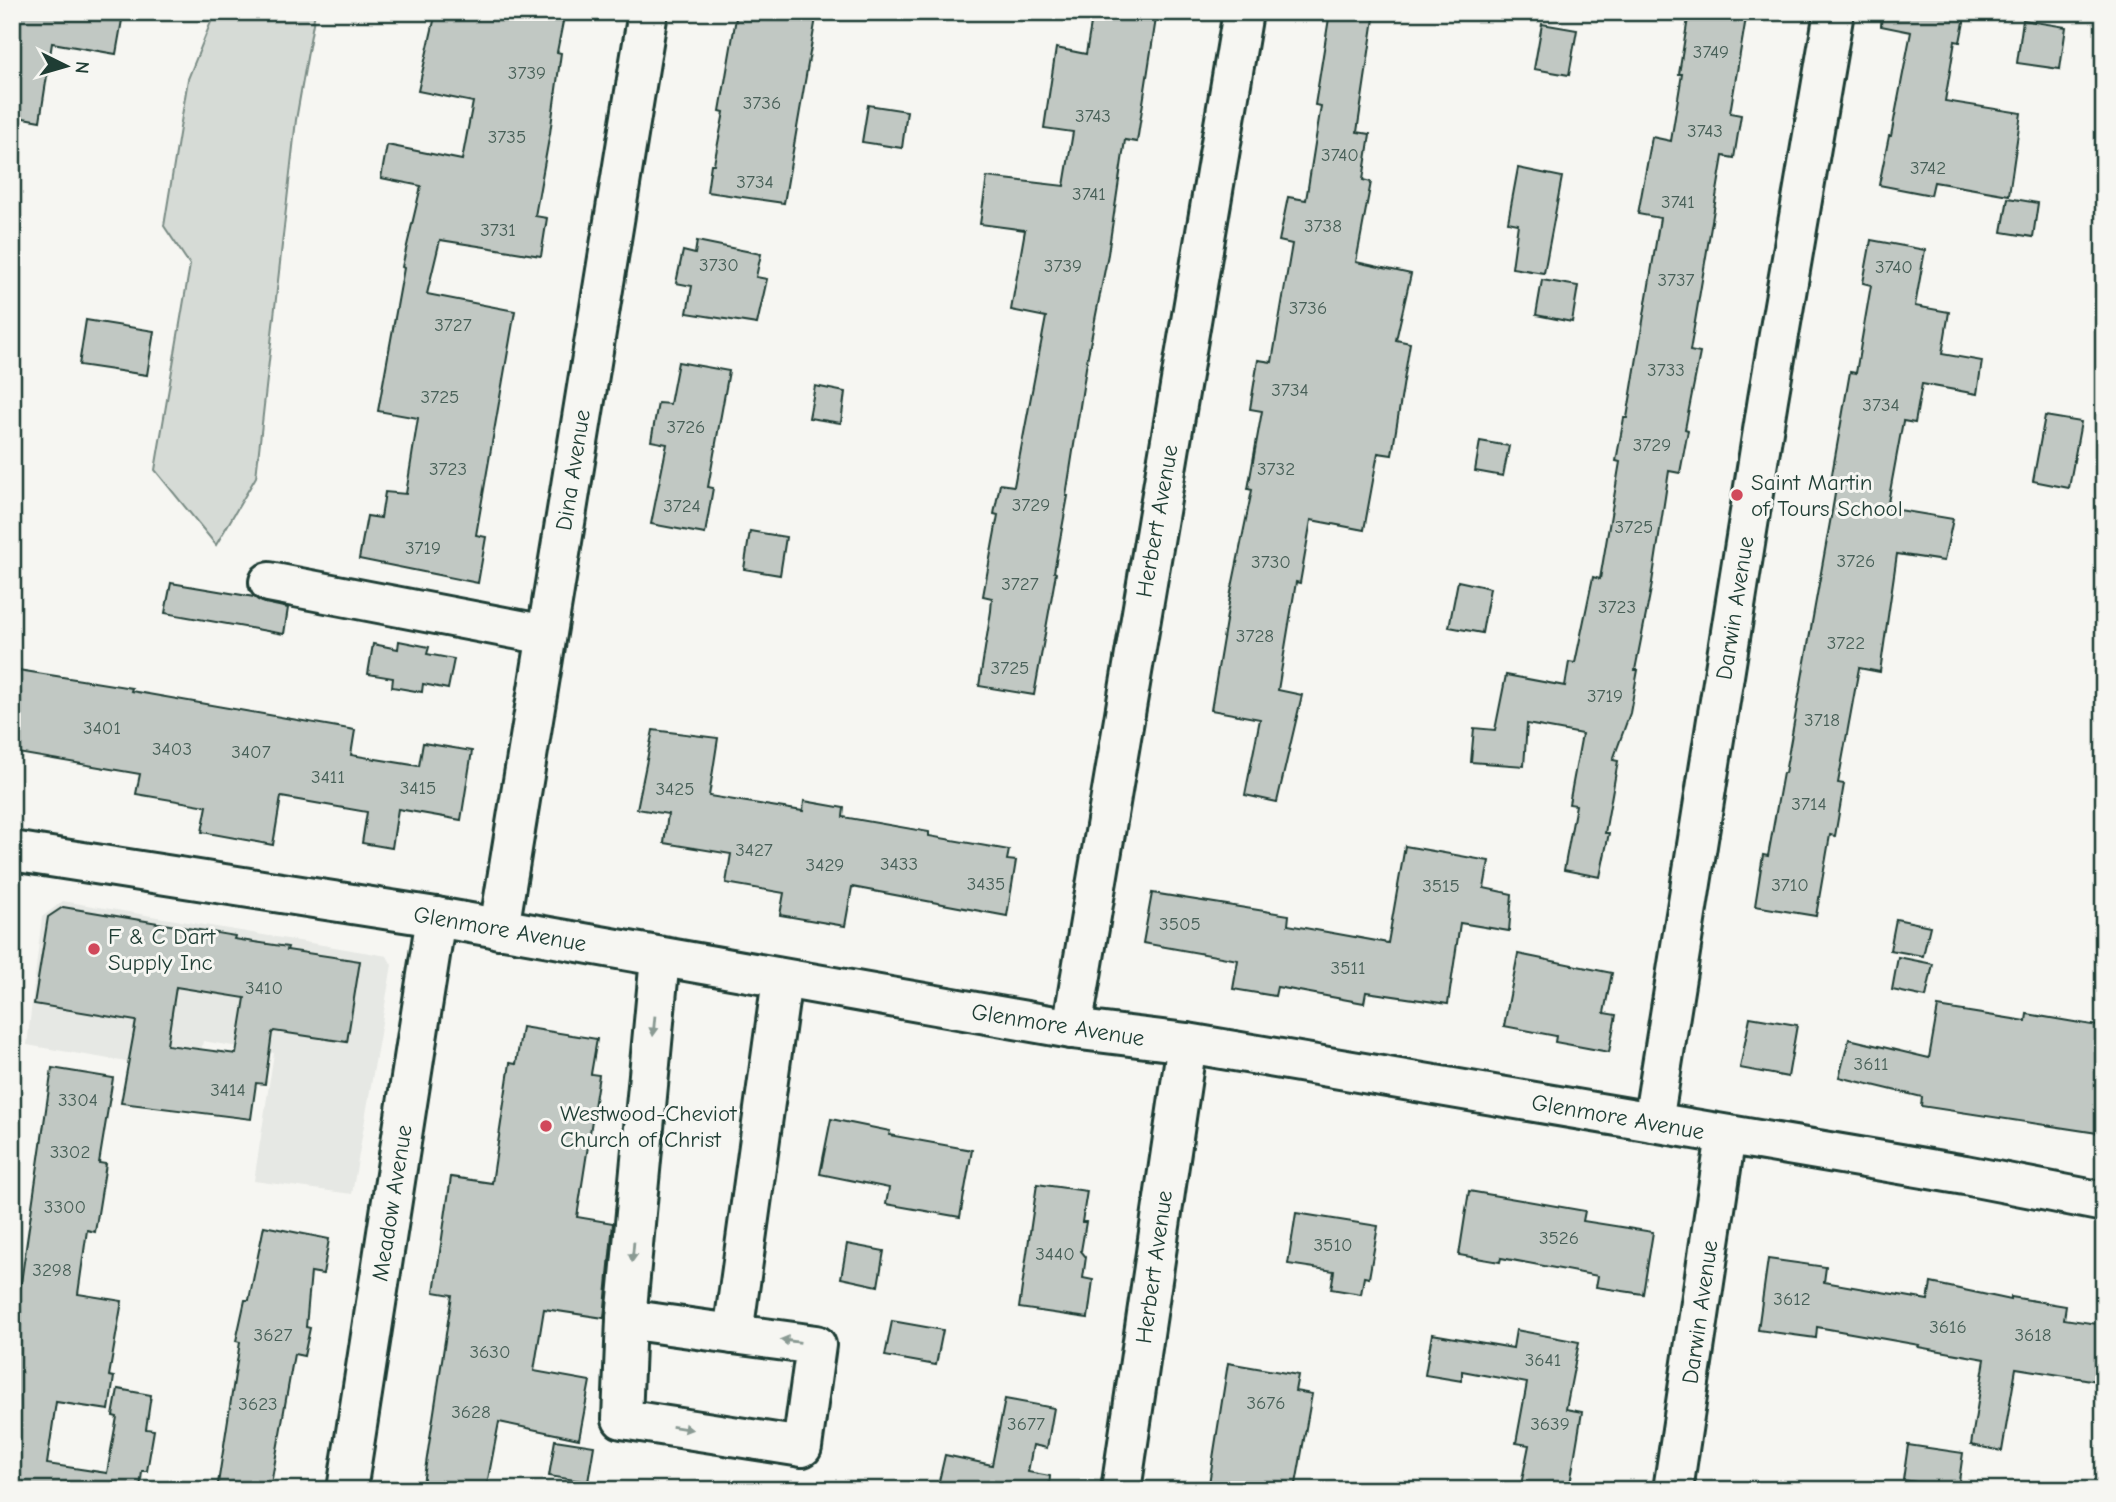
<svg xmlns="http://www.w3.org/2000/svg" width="2116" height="1502" viewBox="0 0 2116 1502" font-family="'Comic Neue',sans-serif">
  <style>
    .built { fill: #e6e8e4 }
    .green { fill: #d6dbd6; stroke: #7a8c85; stroke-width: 2 }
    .building { fill: #c1c8c3; stroke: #1f3d34; stroke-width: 2; fill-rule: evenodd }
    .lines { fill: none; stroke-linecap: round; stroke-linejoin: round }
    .minor-casing { stroke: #1f3d34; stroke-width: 44 }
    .minor { stroke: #f6f6f2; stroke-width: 38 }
    .oneway { fill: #8a9a93 }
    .poi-dot { fill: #d1495b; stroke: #f6f6f2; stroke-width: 2.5 }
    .labels { text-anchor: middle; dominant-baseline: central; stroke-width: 6; stroke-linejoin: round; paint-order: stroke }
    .number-label { font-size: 19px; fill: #486058 }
    .street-label { font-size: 23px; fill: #1f3d34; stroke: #f6f6f2 }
    .poi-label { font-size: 23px; fill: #1f3d34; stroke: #f6f6f2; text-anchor: start }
  </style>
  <rect width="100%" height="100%" fill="#f6f6f2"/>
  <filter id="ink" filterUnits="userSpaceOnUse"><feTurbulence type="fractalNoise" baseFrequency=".0143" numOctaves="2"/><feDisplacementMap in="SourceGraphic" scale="14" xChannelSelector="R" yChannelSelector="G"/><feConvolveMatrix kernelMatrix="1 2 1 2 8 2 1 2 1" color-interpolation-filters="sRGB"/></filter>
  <g filter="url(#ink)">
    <polygon class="built" points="63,901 387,956 392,965 352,1194 254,1181 274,1053 203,1041 197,1074 27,1045 42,917"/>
    <polygon class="green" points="215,12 315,12 296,120 256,477 216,545 155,470 190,265 164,226 188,79"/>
    <g class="building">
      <polygon points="12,12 75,12 122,20 116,54 52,43 40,121 12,116"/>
      <polygon points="436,12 565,12 557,52 561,53 550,133 535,216 547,218 541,256 440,240 427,294 515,311 476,535 486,537 478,583 359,559 367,516 381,518 385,492 406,494 418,418 378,411 404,268 402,267 421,186 381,178 387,145 462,160 473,102 418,91"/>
      <polygon points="737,12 817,12 784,203 707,192 711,164 714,164 724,112 720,111"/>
      <polygon points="1093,12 1157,12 1137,142 1125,140 1108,254 1088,355 1066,496 1068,496 1054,572 1056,573 1034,695 979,686 991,611 992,598 983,596 998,515 994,514 1000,484 1014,486 1046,317 1011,310 1025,230 980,224 987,177 1064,186 1073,132 1044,128 1056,48 1086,54"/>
      <polygon points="1330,12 1375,12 1357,132 1370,134 1363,180 1371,182 1356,262 1411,274 1396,340 1410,343 1392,455 1378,453 1364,530 1311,520 1300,583 1296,582 1278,690 1302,695 1277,802 1245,795 1260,719 1211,710 1230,597 1252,490 1248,489 1262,411 1250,409 1258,360 1272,362 1292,244 1279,241 1288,197 1306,200 1321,106 1315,105"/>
      <polygon points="1689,12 1747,12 1730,113 1741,115 1734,158 1723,156 1690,351 1700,353 1685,429 1688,430 1680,473 1669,471 1651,589 1635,670 1638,670 1630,713 1613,760 1618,761 1605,833 1609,833 1600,877 1564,870 1576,805 1569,804 1582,734 1527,724 1524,766 1471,762 1474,728 1495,730 1506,675 1565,686 1569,662 1575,663 1593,577 1600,579 1620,462 1616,461 1624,418 1627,418 1660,218 1638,214 1652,137 1671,141 1682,74 1679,74"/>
      <polygon points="1882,12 1966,12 1960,42 1955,41 1945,101 2021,113 2009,195 1934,182 1931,195 1879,185 1889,136 1891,136 1911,32 1881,26"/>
      <polygon points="2023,20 2066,27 2060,69 2017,63"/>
      <polygon points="1542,24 1577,30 1569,75 1534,69"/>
      <polygon points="868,105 907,111 902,148 862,142"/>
      <polygon points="1518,168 1562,177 1544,273 1512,268 1518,224 1508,222"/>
      <polygon points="2008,198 2038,203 2033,237 2002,232"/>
      <polygon points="1871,240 1925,250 1915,306 1949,312 1942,354 1982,361 1977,394 1922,384 1915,423 1903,421 1887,508 1953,519 1944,561 1897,554 1880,672 1859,668 1838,783 1844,784 1835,836 1830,835 1816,916 1755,906 1763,855 1768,856 1783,773 1785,773 1834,500 1837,481 1831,480 1850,372 1856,373 1871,285 1863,283"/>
      <polygon points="697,241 761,254 756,277 767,279 757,324 687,313 692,286 676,283 683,251 695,254"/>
      <polygon points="1542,280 1578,286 1572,322 1536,315"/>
      <polygon points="86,320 154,331 147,375 79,365"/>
      <polygon points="678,362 729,371 708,487 713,488 705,534 651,524 667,444 651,441 658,403 670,404"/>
      <polygon points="815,386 845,392 841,423 809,418"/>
      <polygon points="2045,416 2081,422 2069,488 2033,481"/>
      <polygon points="1480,441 1509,446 1503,476 1475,471"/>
      <polygon points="750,531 786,537 780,575 744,569"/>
      <polygon points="1458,581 1490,588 1482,633 1449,627"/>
      <polygon points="171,583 254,597 265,603 288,608 284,634 165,613"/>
      <polygon points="399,641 429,647 427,654 454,659 448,689 423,684 422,692 392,687 393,678 368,674 373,644 398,649"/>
      <polygon points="12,669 132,688 131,691 355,730 351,755 419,766 423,743 472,751 461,820 398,809 392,848 362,843 367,812 281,797 273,845 202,832 207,806 136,794 140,774 12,752"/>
      <polygon points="653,730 718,738 709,796 803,811 804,801 844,808 843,817 929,832 929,836 1009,850 1007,860 1016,861 1007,916 852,887 845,926 780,915 784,893 726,883 731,854 664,843 668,814 637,809"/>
      <polygon points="1405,846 1489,861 1484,888 1512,894 1509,931 1460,923 1448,1004 1366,992 1364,1003 1277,987 1275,996 1233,989 1238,960 1143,943 1152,893 1289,915 1288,925 1388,943"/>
      <path d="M63 907 235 936 234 939 288 947 287 950 360 961 347 1042 274 1031 272 1033 265 1084 256 1083 251 1119 121 1103 136 1021 34 1004 48 917ZM176 987 245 998 236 1054 167 1045Z"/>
      <polygon points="1896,919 1930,926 1923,956 1890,950"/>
      <polygon points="1518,954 1612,973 1604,1013 1616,1015 1609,1052 1555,1042 1556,1036 1504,1026"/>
      <polygon points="1898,957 1933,964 1926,997 1892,990"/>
      <polygon points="1938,1007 2026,1021 2027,1014 2104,1027 2104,1134 1921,1106 1922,1097 1839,1077 1849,1039 1929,1058"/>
      <polygon points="1750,1017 1797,1025 1788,1077 1740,1068"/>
      <polygon points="522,1027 597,1039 591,1074 599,1075 577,1217 613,1223 604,1318 544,1309 534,1371 590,1381 579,1439 499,1422 486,1490 422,1490 452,1295 434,1292 451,1177 492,1183 510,1063 516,1064"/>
      <polygon points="52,1068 113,1078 99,1163 106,1164 95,1232 87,1230 78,1294 122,1301 109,1376 114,1377 109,1410 56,1402 47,1464 107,1473 117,1417 113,1416 118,1389 151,1395 146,1429 154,1430 147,1471 142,1471 140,1490 12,1490 12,1324 15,1324"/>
      <polygon points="831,1119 890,1131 889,1135 972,1150 960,1217 886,1204 889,1188 820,1174"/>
      <polygon points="1037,1184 1087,1191 1082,1222 1086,1222 1081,1251 1086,1257 1083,1278 1093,1280 1088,1318 1019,1308"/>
      <polygon points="1469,1191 1585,1211 1583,1221 1653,1232 1643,1294 1596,1287 1598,1276 1501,1258 1500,1262 1459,1255"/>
      <polygon points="1296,1213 1378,1226 1369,1278 1364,1277 1361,1294 1331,1289 1334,1271 1288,1264"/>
      <polygon points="264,1226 329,1239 323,1274 311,1272 306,1327 310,1328 304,1356 294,1354 270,1490 217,1490 240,1342 236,1341 245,1300 249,1300"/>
      <polygon points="847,1244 884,1251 878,1286 841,1278"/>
      <polygon points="1768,1259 1826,1267 1824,1282 1928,1300 1931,1283 2011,1300 2011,1297 2066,1306 2064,1319 2104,1325 2104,1382 2016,1368 2002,1451 1971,1445 1985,1359 1918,1347 1919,1345 1817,1327 1816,1338 1758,1330"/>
      <polygon points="892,1321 943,1330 936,1365 885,1356"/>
      <polygon points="1516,1330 1579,1342 1566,1409 1582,1412 1569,1490 1520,1490 1529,1445 1516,1443 1527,1383 1462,1371 1462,1381 1425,1375 1432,1334 1513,1348"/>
      <polygon points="1228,1363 1298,1375 1295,1391 1312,1394 1295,1490 1208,1490"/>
      <polygon points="1005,1399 1054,1408 1047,1448 1033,1445 1028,1472 1050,1476 1049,1490 937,1490 945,1455 992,1465"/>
      <polygon points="555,1440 594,1446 588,1482 549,1476"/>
      <polygon points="1908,1445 1963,1453 1958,1488 1903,1480"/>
    </g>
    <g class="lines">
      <defs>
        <g id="minor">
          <polyline points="269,582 546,635"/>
          <polyline points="12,851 436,917 1072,1029 1187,1043 1965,1175 2104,1202"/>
          <polyline points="499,929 648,12"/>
          <polyline points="660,958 626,1319 622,1419 802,1447 816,1345 733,1334 782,979"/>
          <polyline points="1072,1029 1243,12"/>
          <polyline points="1653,1122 1768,399 1834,12"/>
          <polyline points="626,1319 733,1334"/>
          <polyline points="347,1490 436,917"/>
          <polyline points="1121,1490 1187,1043"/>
          <polyline points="1673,1490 1726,1135"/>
        </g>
      </defs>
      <use href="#minor" class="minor-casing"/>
      <use href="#minor" class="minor"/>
    </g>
    <defs><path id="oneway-solid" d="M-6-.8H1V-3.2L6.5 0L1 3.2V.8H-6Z" transform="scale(1.75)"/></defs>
    <g class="oneway">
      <use href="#oneway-solid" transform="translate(654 1026) rotate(95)"/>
      <use href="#oneway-solid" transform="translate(633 1252) rotate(95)"/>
      <use href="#oneway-solid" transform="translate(790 1341) rotate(-172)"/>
      <use href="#oneway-solid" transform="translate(682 1428) rotate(9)"/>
    </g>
  </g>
  <g class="poi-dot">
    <circle cx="1737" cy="495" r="7"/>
    <circle cx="94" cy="949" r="7"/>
    <circle cx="546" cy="1126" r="7"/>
  </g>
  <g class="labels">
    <g class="number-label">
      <text x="1711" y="52">3749</text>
      <text x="527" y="73">3739</text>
      <text x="762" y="103">3736</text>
      <text x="1093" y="116">3743</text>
      <text x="1705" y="131">3743</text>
      <text x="507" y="137">3735</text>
      <text x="1340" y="155">3740</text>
      <text x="1928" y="168">3742</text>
      <text x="755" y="182">3734</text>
      <text x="1089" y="194">3741</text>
      <text x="1678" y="202">3741</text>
      <text x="1323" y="226">3738</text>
      <text x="498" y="230">3731</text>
      <text x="719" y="265">3730</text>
      <text x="1063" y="266">3739</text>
      <text x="1894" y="267">3740</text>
      <text x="1676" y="280">3737</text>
      <text x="1308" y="308">3736</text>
      <text x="453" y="325">3727</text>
      <text x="1666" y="370">3733</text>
      <text x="1290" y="390">3734</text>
      <text x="440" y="397">3725</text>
      <text x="1881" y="405">3734</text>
      <text x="686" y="427">3726</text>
      <text x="1652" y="445">3729</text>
      <text x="448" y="469">3723</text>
      <text x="1276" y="469">3732</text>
      <text x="1031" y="505">3729</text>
      <text x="682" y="506">3724</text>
      <text x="1634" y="527">3725</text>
      <text x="423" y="548">3719</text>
      <text x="1856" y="561">3726</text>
      <text x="1271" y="562">3730</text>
      <text x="1020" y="584">3727</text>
      <text x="1617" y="607">3723</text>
      <text x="1255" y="636">3728</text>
      <text x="1846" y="643">3722</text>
      <text x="1010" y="668">3725</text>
      <text x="1605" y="696">3719</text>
      <text x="1822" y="720">3718</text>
      <text x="102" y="728">3401</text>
      <text x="172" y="749">3403</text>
      <text x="251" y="752">3407</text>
      <text x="328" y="777">3411</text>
      <text x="418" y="788">3415</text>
      <text x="675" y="789">3425</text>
      <text x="1809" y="804">3714</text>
      <text x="754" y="850">3427</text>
      <text x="899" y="864">3433</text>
      <text x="825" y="865">3429</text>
      <text x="986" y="884">3435</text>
      <text x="1790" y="885">3710</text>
      <text x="1441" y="886">3515</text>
      <text x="1180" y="924">3505</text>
      <text x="1348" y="968">3511</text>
      <text x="264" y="988">3410</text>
      <text x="1871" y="1064">3611</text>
      <text x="228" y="1090">3414</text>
      <text x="78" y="1100">3304</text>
      <text x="70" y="1152">3302</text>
      <text x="65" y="1207">3300</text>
      <text x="1559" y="1238">3526</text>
      <text x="1333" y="1245">3510</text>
      <text x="1055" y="1254">3440</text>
      <text x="52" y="1270">3298</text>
      <text x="1792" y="1299">3612</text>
      <text x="1948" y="1327">3616</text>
      <text x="273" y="1335">3627</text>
      <text x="2033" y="1335">3618</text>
      <text x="490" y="1352">3630</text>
      <text x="1543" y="1360">3641</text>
      <text x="1266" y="1403">3676</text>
      <text x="258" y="1404">3623</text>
      <text x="471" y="1412">3628</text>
      <text x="1026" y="1424">3677</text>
      <text x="1550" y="1424">3639</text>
    </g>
    <g class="street-label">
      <text transform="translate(573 470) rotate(-81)">Dina Avenue</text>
      <text transform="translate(1157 521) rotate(-80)">Herbert Avenue</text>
      <text transform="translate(1735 608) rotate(-81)">Darwin Avenue</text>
      <text transform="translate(500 929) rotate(10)">Glenmore Avenue</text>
      <text transform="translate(1058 1025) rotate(9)">Glenmore Avenue</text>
      <text transform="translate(1618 1117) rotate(10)">Glenmore Avenue</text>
      <text transform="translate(392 1203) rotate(-81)">Meadow Avenue</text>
      <text transform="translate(1154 1267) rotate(-82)">Herbert Avenue</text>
      <text transform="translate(1700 1312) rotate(-82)">Darwin Avenue</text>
    </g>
    <g class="poi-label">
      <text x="1751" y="482">Saint Martin<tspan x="1751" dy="26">of Tours School</tspan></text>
      <text x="108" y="936">F &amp; C Dart<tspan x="108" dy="26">Supply Inc</tspan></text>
      <text x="560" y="1113">Westwood-Cheviot<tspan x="560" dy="26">Church of Christ</tspan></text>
    </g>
  </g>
  <rect width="2116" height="1502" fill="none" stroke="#f6f6f2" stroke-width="42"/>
  <rect x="21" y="21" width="2074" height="1460" fill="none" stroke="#1f3d34" stroke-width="2.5" filter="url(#ink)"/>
  <g transform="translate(66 66) rotate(95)" stroke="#f6f6f2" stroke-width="5" paint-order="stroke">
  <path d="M0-5L12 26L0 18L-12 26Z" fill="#1f3d34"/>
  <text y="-10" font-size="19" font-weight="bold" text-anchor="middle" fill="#1f3d34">N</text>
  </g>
</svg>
